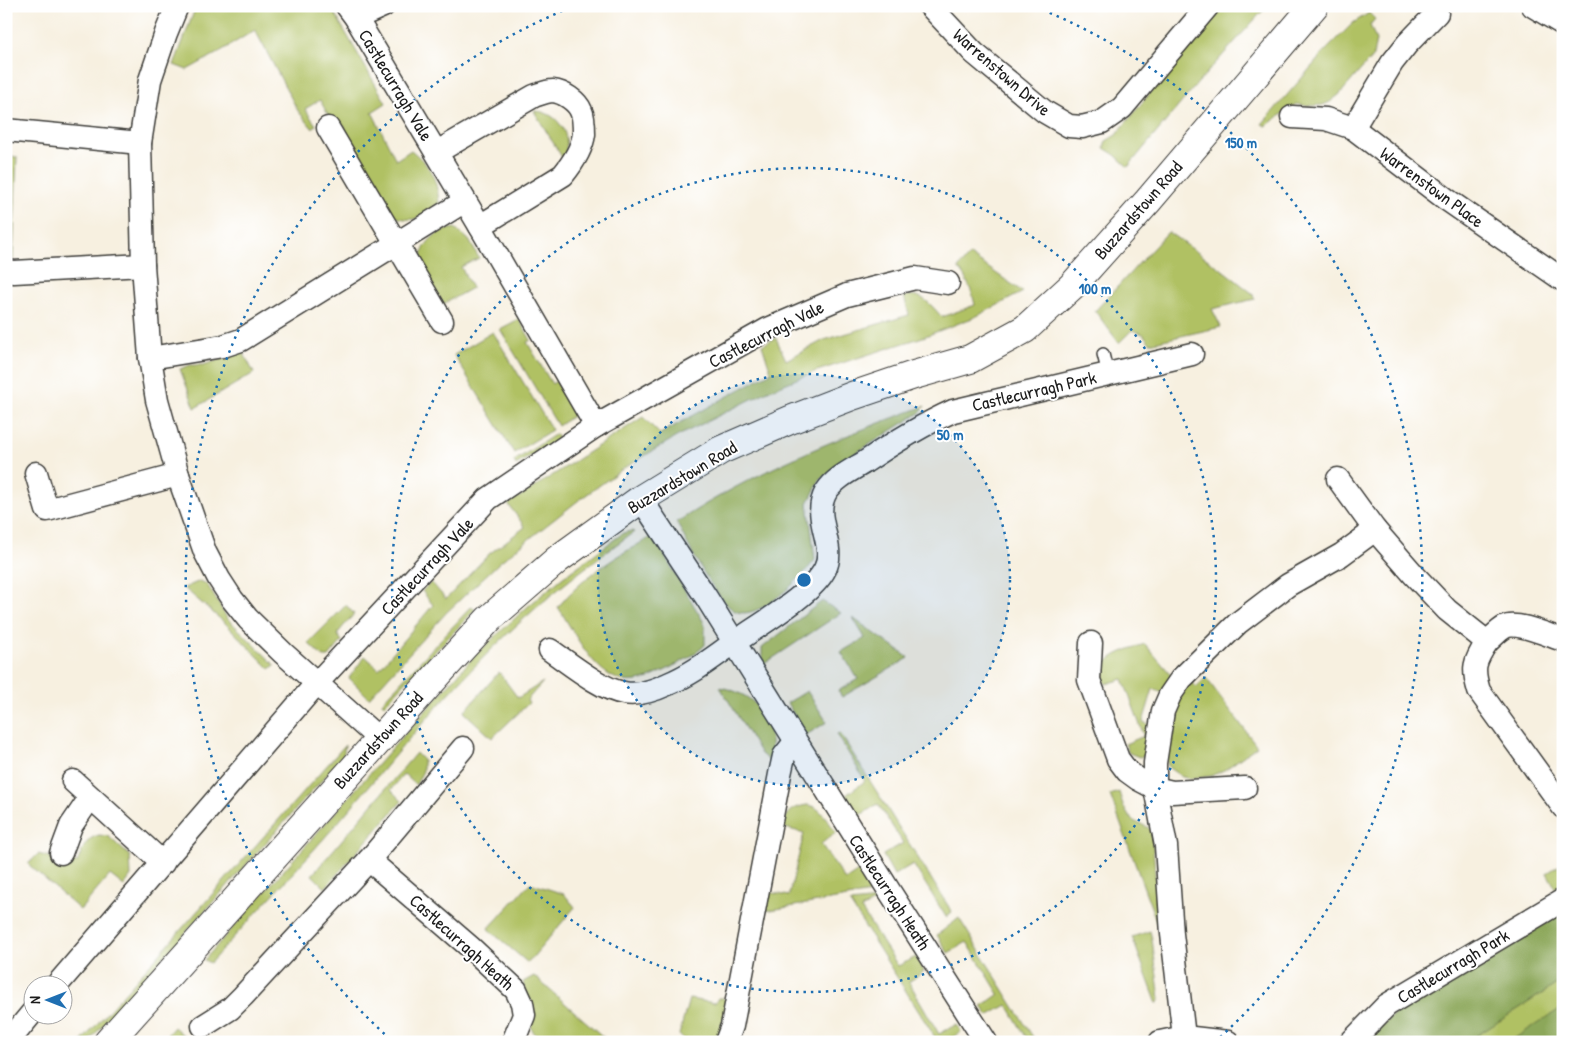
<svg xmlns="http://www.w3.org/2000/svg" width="1569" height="1048" viewBox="0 0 1569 1048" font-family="'Patrick Hand',sans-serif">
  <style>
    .green { fill: #b0c164; stroke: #666e40 }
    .forest { fill: #8ca75a; stroke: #54623b }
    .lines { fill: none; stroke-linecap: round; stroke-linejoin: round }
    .service-casing { stroke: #3d3c39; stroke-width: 14 }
    .minor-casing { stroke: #3d3c39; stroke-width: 25 }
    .tertiary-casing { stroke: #3d3c39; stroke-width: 30 }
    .service { stroke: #fff; stroke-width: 11 }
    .minor { stroke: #fff; stroke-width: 22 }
    .tertiary { stroke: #fff; stroke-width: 28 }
    .ring { fill: none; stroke: #1f6fb2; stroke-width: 2.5; stroke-dasharray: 2.5 5 }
    .labels { text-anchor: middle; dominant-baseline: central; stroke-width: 4; stroke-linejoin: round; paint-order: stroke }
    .street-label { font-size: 18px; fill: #1c1c1c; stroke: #fff }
    .centre { fill: #1f6fb2; stroke: #fff; stroke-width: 2.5 }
    .ring-label { font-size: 15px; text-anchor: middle; font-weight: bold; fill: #1f6fb2; stroke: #fff; stroke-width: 4; stroke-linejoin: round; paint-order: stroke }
  </style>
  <rect width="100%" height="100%" fill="#fff"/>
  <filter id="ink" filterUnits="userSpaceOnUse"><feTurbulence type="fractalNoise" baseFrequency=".02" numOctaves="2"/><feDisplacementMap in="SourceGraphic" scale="10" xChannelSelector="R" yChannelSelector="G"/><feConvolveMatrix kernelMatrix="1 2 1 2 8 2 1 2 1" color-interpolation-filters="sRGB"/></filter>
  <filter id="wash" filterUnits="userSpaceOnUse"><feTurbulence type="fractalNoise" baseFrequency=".0096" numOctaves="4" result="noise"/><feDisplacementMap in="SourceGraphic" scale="20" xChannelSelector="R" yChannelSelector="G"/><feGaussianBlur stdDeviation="1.12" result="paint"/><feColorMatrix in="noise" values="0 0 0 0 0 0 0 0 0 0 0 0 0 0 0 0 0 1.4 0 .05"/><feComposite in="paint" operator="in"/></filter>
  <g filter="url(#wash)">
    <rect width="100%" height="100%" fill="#f7f0e0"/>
    <g class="green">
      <path d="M196 6H328L335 14 386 103 372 112 396 160 411 150C431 166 437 179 439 203 419 219 417 223 391 216L341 136 345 126 329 117 320 100 305 109 316 125 313 129 298 111 255 30 216 54 187 70 174 65Z"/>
      <polygon points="1224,6 1267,6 1197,84 1128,167 1115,155 1104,148 1106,141 1116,135 1161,79"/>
      <polygon points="1369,13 1375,19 1370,25 1376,40 1373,56 1340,94 1330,102 1323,105 1307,106 1296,104 1266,126 1262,124 1326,50 1353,23"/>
      <path d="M534 111C559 111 574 138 563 159Z"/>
      <polygon points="6,156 17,157 13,260 6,259 6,235 10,235 10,173 6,172"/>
      <path d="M455 228 469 240 479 258 461 267 472 288 443 304C434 287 413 263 426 245 433 234 442 230 455 228Z"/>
      <polygon points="1168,232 1220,268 1252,293 1255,299 1212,309 1221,327 1150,343 1143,334 1132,330 1119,343 1095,311"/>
      <path d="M970 255 1023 292 975 317 923 337 814 372 772 389 678 436 624 468 579 500 501 561 446 613 369 698 349 678 365 656 379 669 433 605 422 591 431 582 446 599 489 554 525 527 508 504 643 417 660 434 771 372 762 345 776 338 786 360 824 340 909 315 904 296C922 292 931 305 942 317L975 305C972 291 967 279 958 268Z"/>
      <polygon points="519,319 531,340 527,342 552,384 556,381 574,415 558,426 500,329"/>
      <polygon points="493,332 552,430 514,453 454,355"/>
      <polygon points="243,352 254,373 195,408 180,369 190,365 203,365"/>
      <path d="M925 406 921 412 848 458 820 480 808 503 815 560C802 577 758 623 735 611 718 603 685 541 677 522 753 472 839 437 925 406Z"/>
      <polygon points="556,434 558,439 516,465 514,461"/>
      <path d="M631 531 634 532C583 568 535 606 491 650 435 705 386 767 335 826 294 873 251 918 210 963L204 960 475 655 526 608 562 578 623 533Z"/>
      <path d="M651 537 663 553 703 621 705 626V645C694 656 679 663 666 670 657 674 647 680 637 681 599 688 575 633 558 607 583 576 617 556 651 537Z"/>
      <polygon points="200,581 207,584 227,618 275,665 270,669 225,623 184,588"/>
      <polygon points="822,601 841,613 764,664 762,659 762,648"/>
      <polygon points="346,605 354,614 337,634 342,641 329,657 323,657 308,643"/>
      <polygon points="472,606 475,610 384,705 382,702"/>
      <polygon points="853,618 909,658 842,697 838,691 858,679 841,652 865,638"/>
      <path d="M1145 644 1174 678 1163 693 1153 689 1143 722 1152 725 1147 751 1144 756 1139 757 1129 753 1125 744 1144 736 1123 679 1106 684C1089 660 1129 649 1145 644Z"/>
      <polygon points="499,672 518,698 543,682 527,700 529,703 492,738 464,712"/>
      <polygon points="1206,678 1257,746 1226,769 1211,776 1191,779 1182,777 1169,768 1164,755 1174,708 1191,680 1196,687"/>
      <path d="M720 687C762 696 774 721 771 762L761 754Z"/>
      <polygon points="807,691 827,722 806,735 787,703"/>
      <polygon points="840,733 952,912 946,917 913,864 894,875 883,855 903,843 878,804 859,816 846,795 865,781 837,734"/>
      <polygon points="345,745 344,753 339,761 88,1042 81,1042"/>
      <polygon points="416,753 423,760 423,771 416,785 404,774 391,790 402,801 325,888 312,875"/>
      <path d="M1119 792C1122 801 1125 815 1134 821 1141 825 1146 825 1152 831L1159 929 1110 795Z"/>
      <path d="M807 805C821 806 828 822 836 832L821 844 845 880 861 869 877 892 765 911 768 892 789 896 804 833 781 827C787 813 792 807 807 805Z"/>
      <path d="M99 835 108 836 130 856 131 876 124 886 110 875 80 910 28 864 38 854 77 863C82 851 85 838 99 835Z"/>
      <polygon points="1563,863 1563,884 1556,889 1547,873"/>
      <polygon points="530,883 564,894 575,907 528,963 488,929"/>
      <polygon points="878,900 861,909 898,966 916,957 924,971 909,982 939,1034 957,1024 961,1032 946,1042 938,1042 850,903"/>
      <polygon points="959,918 1036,1042 1029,1042 1007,1005 988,1016 982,1006 999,994 967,942 948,953 937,935"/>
      <polygon points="1150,931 1152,939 1160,999 1157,1004 1132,937"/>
      <polygon points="534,976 609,1042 573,1042 564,1034 560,1042 542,1042 532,1030 523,982"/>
      <polygon points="1563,980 1563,1042 1467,1042"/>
      <polygon points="718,998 724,998 727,1003 719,1042 687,1042 679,1035 689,999 715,1003"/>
      <polygon points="174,1027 191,1042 161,1042"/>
    </g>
    <g class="forest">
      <polygon points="1563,912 1563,980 1467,1042 1365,1042 1391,1016"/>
      <polygon points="1563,1007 1563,1042 1509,1042"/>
    </g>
  </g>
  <g filter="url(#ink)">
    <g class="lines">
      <defs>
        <polyline id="service" points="1103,354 1108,374"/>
        <g id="minor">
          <polyline points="177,6 166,33 150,80 140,143 143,265 150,358 157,400 178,475 205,552 219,579 232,599 248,619 283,653 379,739"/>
          <polyline points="347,6 356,18 480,226 596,426"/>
          <polyline points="930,6 974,53 1045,112 1069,126 1082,127 1102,122 1122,108 1208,6"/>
          <polyline points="1533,6 1563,24"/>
          <polyline points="356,18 383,6"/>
          <polyline points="1292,117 1326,119 1353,128 1446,199 1563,280"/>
          <polyline points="328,128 442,321"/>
          <polyline points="1353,128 1392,63 1407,44 1437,13"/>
          <polyline points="6,130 140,143"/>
          <path d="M437 152 534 96C540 94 547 91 553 91 563 92 577 101 581 111 584 117 584 127 584 134 582 149 572 164 563 175L480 226"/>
          <polyline points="6,271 14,272 143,265"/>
          <polyline points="150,358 223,346 241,340 465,201"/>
          <polyline points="36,473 47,510 178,475"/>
          <path d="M1338 479 1375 530 1415 576 1447 610 1487 642C1474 662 1472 668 1479 691L1563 807"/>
          <polyline points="641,499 706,597 890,892 986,1042"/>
          <path d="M1487 642C1492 638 1499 630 1505 627 1517 621 1550 636 1563 640"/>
          <polyline points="1091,643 1089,680 1118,759 1127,771 1138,779 1155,788 1172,792 1245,788"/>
          <path d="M550 650C569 663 602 690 624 693 638 696 655 690 668 684 697 672 718 653 744 636 766 621 814 592 825 569 837 545 811 518 826 492 835 478 852 470 865 462 893 443 922 425 953 411L1192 354"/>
          <polyline points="73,781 163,863"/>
          <polyline points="61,853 71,826 90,798"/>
          <polyline points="369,860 470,947 516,990 522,1003 524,1015 513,1042"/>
          <polyline points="56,986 316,684 488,499 596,426 768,329 847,295 915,278 948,283"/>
          <polyline points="203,1026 230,1009 243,996 369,860 463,748"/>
          <polyline points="1184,1037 1172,934 1166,846 1155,788 1155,763 1163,711 1170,695 1181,679 1238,623 1288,585 1341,555 1375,530"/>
          <polyline points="8,1042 32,1013"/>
          <polyline points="726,1042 732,1026 780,774 784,756 795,742"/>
          <polyline points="1160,1042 1184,1037 1228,1042"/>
          <polyline points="1351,1042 1387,1005 1563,900"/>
        </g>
        <polyline id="tertiary" points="108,1042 442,670 489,619 558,559 641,499 721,450 790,420 852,396 914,375 970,359 1025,329 1072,286 1148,201 1314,6"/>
      </defs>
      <use href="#service" class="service-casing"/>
      <use href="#minor" class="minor-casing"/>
      <use href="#tertiary" class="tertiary-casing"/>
      <use href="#service" class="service"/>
      <use href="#minor" class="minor"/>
      <use href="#tertiary" class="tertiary"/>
    </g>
  </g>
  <circle cx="804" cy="580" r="206" fill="#1f6fb2" fill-opacity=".12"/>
  <g class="ring">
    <circle cx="804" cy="580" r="206"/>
    <circle cx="804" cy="580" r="412"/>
    <path d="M390 1039A618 618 0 0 1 572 7M1036 7A618 618 0 0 1 1218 1039"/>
  </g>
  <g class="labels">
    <g class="street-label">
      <text transform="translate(1002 72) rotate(41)">Warrenstown Drive</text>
      <text transform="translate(396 85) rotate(59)">Castlecurragh Vale</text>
      <text transform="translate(1432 187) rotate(36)">Warrenstown Place</text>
      <text transform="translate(1138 210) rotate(-49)">Buzzardstown Road</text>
      <text transform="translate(766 334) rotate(-27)">Castlecurragh Vale</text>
      <text transform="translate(1034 391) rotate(-13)">Castlecurragh Park</text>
      <text transform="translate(682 477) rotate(-31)">Buzzardstown Road</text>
      <text transform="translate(427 566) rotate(-47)">Castlecurragh Vale</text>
      <text transform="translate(378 740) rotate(-48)">Buzzardstown Road</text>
      <text transform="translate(890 892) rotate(57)">Castlecurragh Heath</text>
      <text transform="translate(462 942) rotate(42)">Castlecurragh Heath</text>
      <text transform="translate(1453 966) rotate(-31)">Castlecurragh Park</text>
    </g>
  </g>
  <circle cx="804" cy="580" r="8" class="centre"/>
  <g class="ring-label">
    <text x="1241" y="148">150 m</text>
    <text x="1095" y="294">100 m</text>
    <text x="950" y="440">50 m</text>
  </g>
  <rect width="1569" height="1048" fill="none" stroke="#fff" stroke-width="25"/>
  <g transform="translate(48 1000) rotate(270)"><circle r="24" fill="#ffffff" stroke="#a4a4a4"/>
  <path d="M0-4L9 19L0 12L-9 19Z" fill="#1f6fb2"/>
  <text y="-8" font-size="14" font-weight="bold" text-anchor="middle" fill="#1c1c1c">N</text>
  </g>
</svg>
